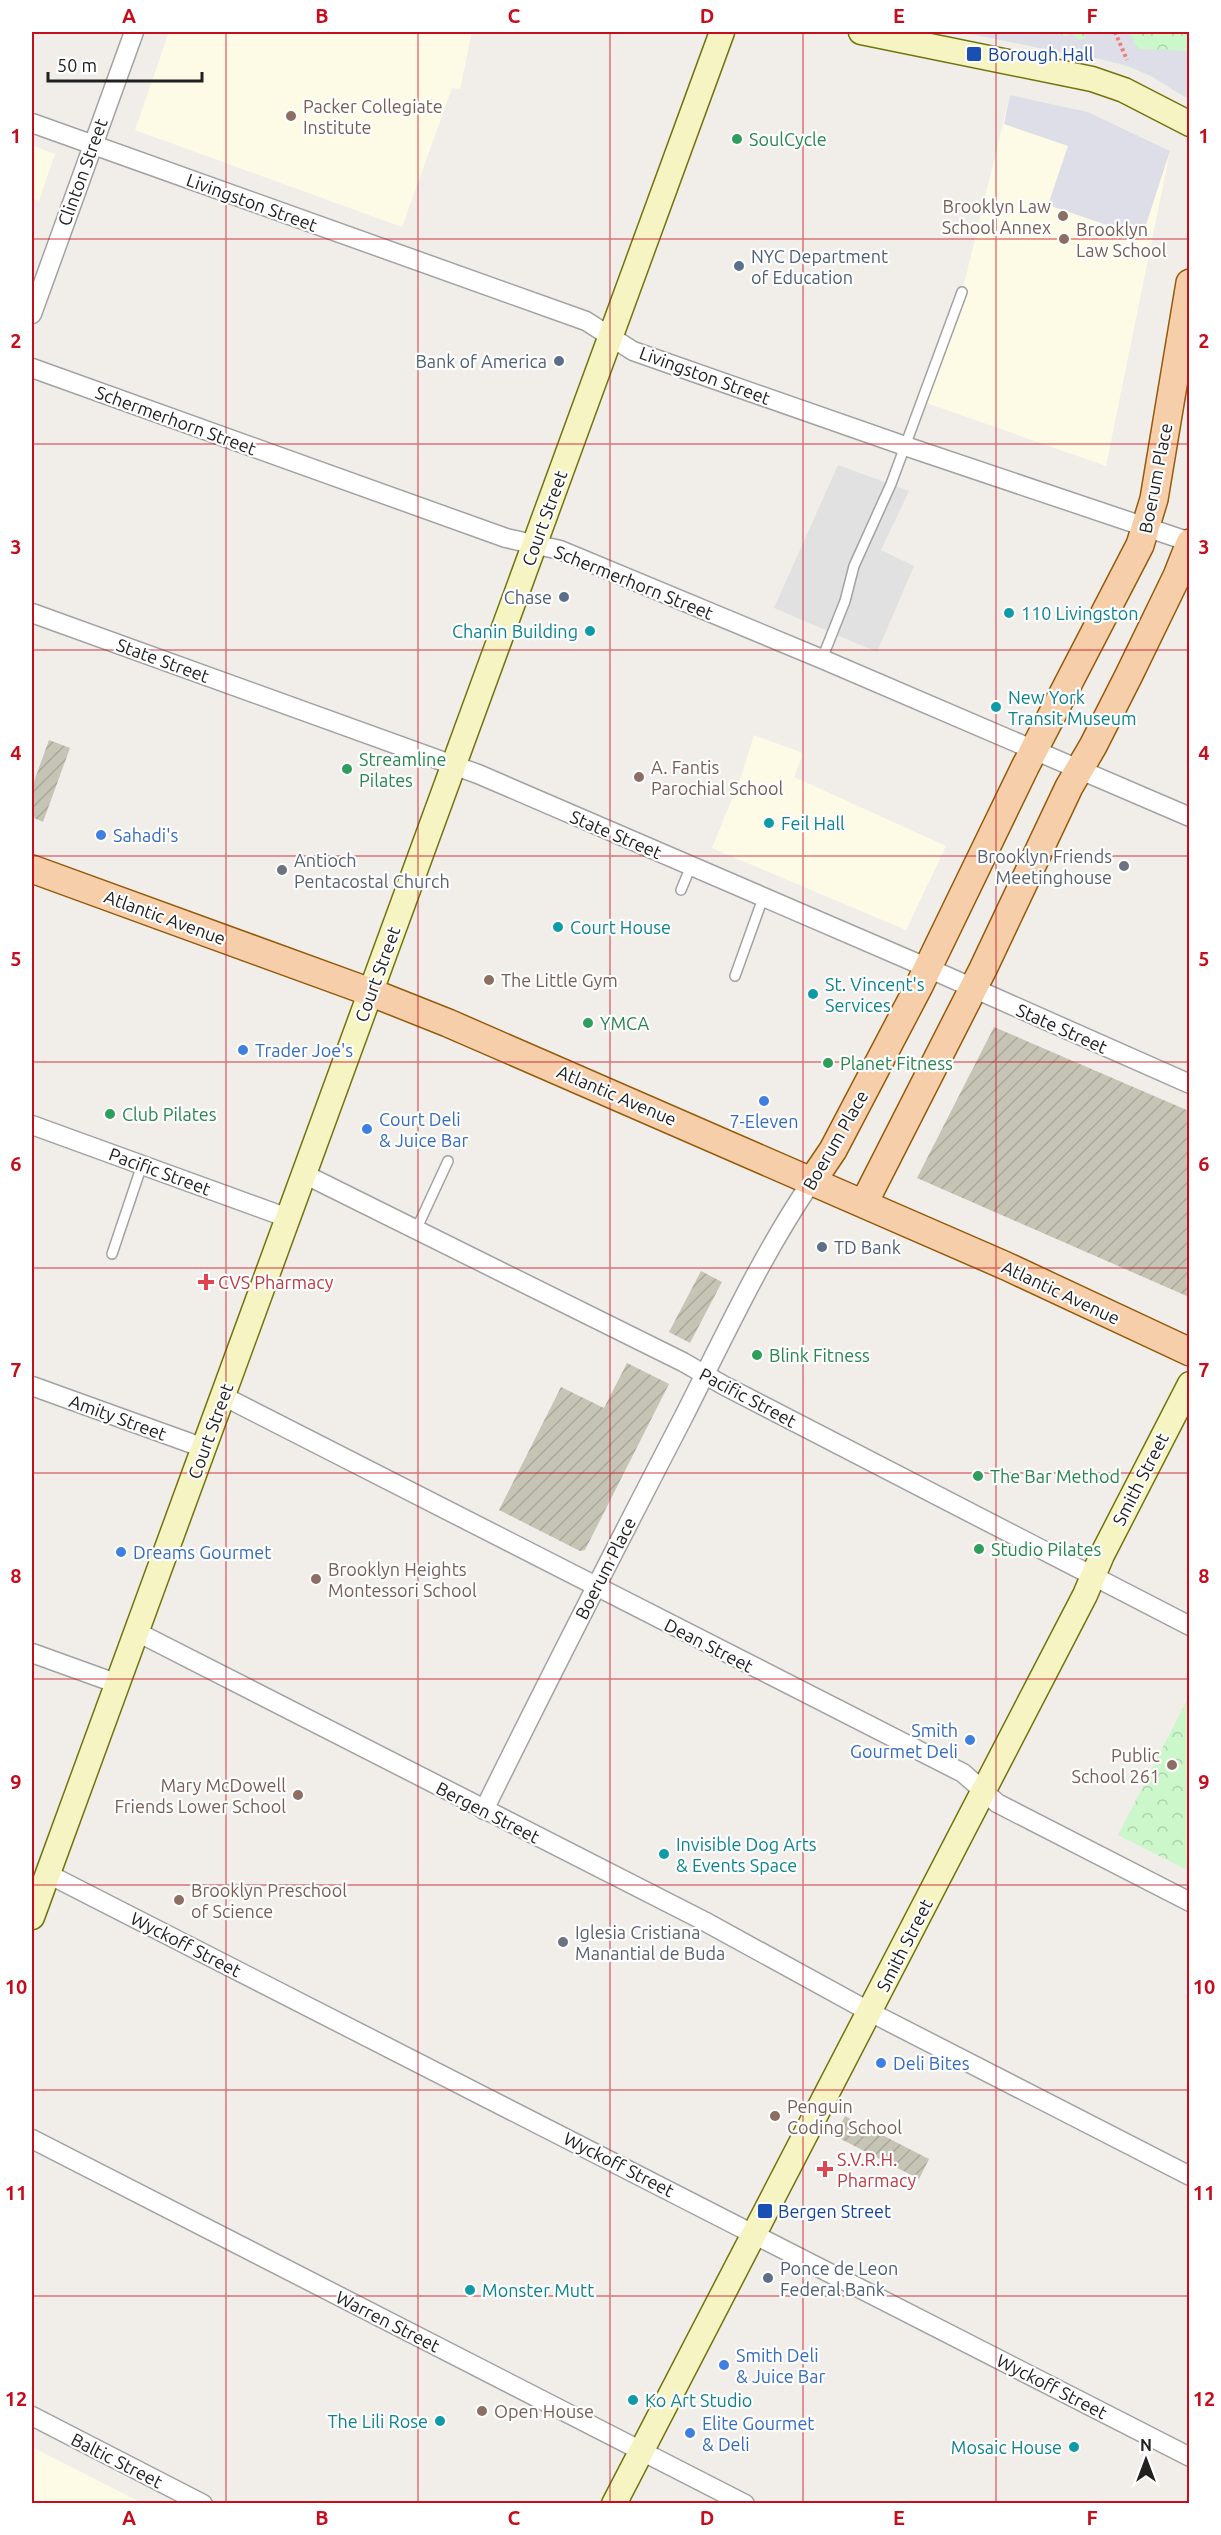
<svg xmlns="http://www.w3.org/2000/svg" width="1221" height="2535" viewBox="0 0 1221 2535" font-family="Ubuntu,sans-serif">
  <style>
    .education { fill: #fdfbe6 }
    .construction { fill: url(#construction-furrows) }
    .park { fill: url(#park-crowns) }
    .parking { fill: #e1e1e1 }
    .plaza { fill: #dddee7 }
    .lines { fill: none; stroke-linecap: round; stroke-linejoin: round }
    .lane-casing { stroke: #a2a2a2; stroke-width: 12 }
    .street-casing { stroke: #a2a2a2; stroke-width: 21 }
    .secondary-casing { stroke: #72740d; stroke-width: 27 }
    .primary-casing { stroke: #955b0a; stroke-width: 30 }
    .path { stroke: #f17c7a; stroke-width: 4; stroke-dasharray: 3 3; stroke-linecap: butt }
    .lane { stroke: #fff; stroke-width: 9 }
    .street { stroke: #fff; stroke-width: 18 }
    .secondary { stroke: #f6f4c2; stroke-width: 24 }
    .primary { stroke: #f6cea9; stroke-width: 27 }
    .grid { fill: none; stroke: #c50e1d; stroke-width: 1.5; stroke-opacity: 0.55 }
    .transit-dot { fill: #1a4fb4; stroke: #fff; stroke-width: 2 }
    .education-dot { fill: #8d6e63; stroke: #fff; stroke-width: 2 }
    .leisure-dot { fill: #2e9e5b; stroke: #fff; stroke-width: 2 }
    .service-dot { fill: #5c6f8a; stroke: #fff; stroke-width: 2 }
    .culture-dot { fill: #0f9aa8; stroke: #fff; stroke-width: 2 }
    .shop-dot { fill: #3f7fe0; stroke: #fff; stroke-width: 2 }
    .worship-dot { fill: #6b7280; stroke: #fff; stroke-width: 2 }
    .health-dot { fill: #e0444e; stroke: #fff; stroke-width: 2 }
    .labels { text-anchor: middle; dominant-baseline: central; stroke-width: 4.5; stroke-linejoin: round; paint-order: stroke }
    .transit-label { font-size: 18px; fill: #164399; stroke: #fff; text-anchor: start }
    .education-label { font-size: 18px; fill: #785e54; stroke: #fff; text-anchor: start }
    .leisure-label { font-size: 18px; fill: #27864d; stroke: #fff; text-anchor: start }
    .street-label { font-size: 18px; fill: #212121; stroke: #fff }
    .service-label { font-size: 18px; fill: #4e5e75; stroke: #fff; text-anchor: start }
    .culture-label { font-size: 18px; fill: #0d838f; stroke: #fff; text-anchor: start }
    .shop-label { font-size: 18px; fill: #366cbe; stroke: #fff; text-anchor: start }
    .worship-label { font-size: 18px; fill: #5b616d; stroke: #fff; text-anchor: start }
    .health-label { font-size: 18px; fill: #be3a42; stroke: #fff; text-anchor: start }
    .neatline { fill: none; stroke: #c50e1d; stroke-width: 2 }
    .grid-label { font-size: 20px; text-anchor: middle; font-weight: bold; fill: #c50e1d }
  </style>
  <defs>
    <pattern id="construction-furrows" width="10" height="10" patternUnits="userSpaceOnUse" patternTransform="scale(1.5)"><rect width="10" height="10" fill="#c5c4b5"/><path d="M-1 1l2-2M0 10L10 0M9 11l2-2" fill="none" stroke="#a9a89b"/></pattern>
    <pattern id="park-crowns" width="20" height="18" patternUnits="userSpaceOnUse" patternTransform="scale(1.5)"><rect width="20" height="18" fill="#cbf7ca"/><path d="M2 6a3 3 0 1 1 6 0M12 15a3 3 0 1 1 6 0" fill="none" stroke="#aed3ad"/></pattern>
  </defs>
  <rect width="100%" height="100%" fill="#f1eee9"/>
  <g class="education">
    <polygon points="169,32 472,32 460,89 452,88 402,227 135,130"/>
    <polygon points="1010,95 1088,112 1170,151 1106,466 921,401 962,292"/>
    <polygon points="32,145 55,154 39,201 32,198"/>
    <polygon points="754,735 803,753 794,777 946,846 906,930 712,848 741,777"/>
    <polygon points="32,2447 142,2503 32,2503"/>
  </g>
  <g class="construction">
    <polygon points="49,740 70,748 43,822 32,817 32,787"/>
    <polygon points="994,1027 1189,1111 1189,1297 917,1178"/>
    <polygon points="701,1271 722,1282 690,1343 669,1332"/>
    <polygon points="627,1363 669,1384 585,1550 580,1551 499,1510 561,1387 604,1408"/>
    <polygon points="845,2116 929,2159 919,2179 835,2136"/>
  </g>
  <g class="park">
    <path d="M961 32H1189V99C1176 93 1165 83 1152 77 1124 62 1091 57 1060 52Z"/>
    <polygon points="1189,1696 1189,1871 1118,1835"/>
  </g>
  <polygon class="parking" points="838,465 909,491 881,550 914,566 877,652 774,608"/>
  <g class="plaza">
    <polygon points="961,32 1055,32 1067,37 1070,32 1073,32 1077,39 1082,40 1085,37 1084,32 1129,32 1138,49 1189,51 1189,99 1151,76 1128,66 1075,53 1060,52"/>
    <polygon points="1010,95 1088,112 1170,151 1142,237 1048,205 1068,146 1004,124"/>
  </g>
  <g class="lines">
    <defs>
      <g id="lane">
        <polyline points="822,659 845,601 854,566 891,484 962,292"/>
        <polyline points="681,890 691,866"/>
        <polyline points="735,976 763,898"/>
        <polyline points="416,1230 448,1161"/>
        <polyline points="112,1254 142,1165"/>
      </g>
      <g id="street">
        <polyline points="32,123 586,321 633,351 905,446 1190,542"/>
        <polyline points="32,314 134,32"/>
        <polyline points="32,368 506,538 560,550 822,659 1190,817"/>
        <polyline points="32,613 478,774 928,968 1190,1084"/>
        <polyline points="32,1125 288,1218"/>
        <polyline points="304,1174 683,1362 723,1385 1190,1626"/>
        <polyline points="32,1386 204,1448"/>
        <polyline points="223,1396 963,1773 997,1803 1190,1902"/>
        <polyline points="137,1632 704,1921 870,2012 1190,2176"/>
        <polyline points="32,1653 118,1684"/>
        <path d="M484 1810C549 1678 616 1547 684 1416 724 1337 762 1254 812 1181"/>
        <polyline points="48,1874 1190,2457"/>
        <polyline points="32,2139 745,2504"/>
        <polyline points="32,2416 203,2504"/>
      </g>
      <g id="secondary">
        <polyline points="861,32 1092,79 1124,90 1190,124"/>
        <polyline points="32,1917 722,32"/>
        <polyline points="614,2504 1085,1595 1102,1555 1190,1384"/>
      </g>
      <g id="primary">
        <polyline points="32,869 370,992 448,1023 1006,1266 1190,1352"/>
        <polyline points="812,1181 833,1150 919,986 1025,767 1140,545 1154,499 1190,283"/>
        <polyline points="864,1203 983,969 1069,787 1093,746 1129,675 1177,576 1190,543"/>
      </g>
    </defs>
    <use href="#lane" class="lane-casing"/>
    <use href="#street" class="street-casing"/>
    <use href="#secondary" class="secondary-casing"/>
    <use href="#primary" class="primary-casing"/>
    <g class="path">
      <polyline points="1014,32 1014,33"/>
      <polyline points="1115,32 1127,60"/>
    </g>
    <use href="#lane" class="lane"/>
    <use href="#street" class="street"/>
    <use href="#secondary" class="secondary"/>
    <use href="#primary" class="primary"/>
  </g>
  <path class="grid" d="M226 32V2504M418 32V2504M610 32V2504M803 32V2504M996 32V2504M32 239H1190M32 444H1190M32 650H1190M32 856H1190M32 1062H1190M32 1268H1190M32 1473H1190M32 1679H1190M32 1885H1190M32 2090H1190M32 2296H1190"/>
  <g class="transit-dot">
    <rect x="966" y="46" width="16" height="16" rx="3"/>
    <rect x="757" y="2203" width="16" height="16" rx="3"/>
  </g>
  <g class="education-dot">
    <circle cx="291" cy="116" r="6"/>
    <circle cx="1063" cy="216" r="6"/>
    <circle cx="1064" cy="239" r="6"/>
    <circle cx="639" cy="777" r="6"/>
    <circle cx="489" cy="980" r="6"/>
    <circle cx="316" cy="1579" r="6"/>
    <circle cx="1172" cy="1765" r="6"/>
    <circle cx="298" cy="1795" r="6"/>
    <circle cx="179" cy="1900" r="6"/>
    <circle cx="775" cy="2116" r="6"/>
    <circle cx="482" cy="2411" r="6"/>
  </g>
  <g class="leisure-dot">
    <circle cx="737" cy="139" r="6"/>
    <circle cx="347" cy="769" r="6"/>
    <circle cx="588" cy="1023" r="6"/>
    <circle cx="828" cy="1063" r="6"/>
    <circle cx="110" cy="1114" r="6"/>
    <circle cx="757" cy="1355" r="6"/>
    <circle cx="978" cy="1476" r="6"/>
    <circle cx="979" cy="1549" r="6"/>
  </g>
  <g class="service-dot">
    <circle cx="739" cy="266" r="6"/>
    <circle cx="559" cy="361" r="6"/>
    <circle cx="564" cy="597" r="6"/>
    <circle cx="822" cy="1247" r="6"/>
    <circle cx="768" cy="2278" r="6"/>
  </g>
  <g class="culture-dot">
    <circle cx="1009" cy="613" r="6"/>
    <circle cx="590" cy="631" r="6"/>
    <circle cx="996" cy="707" r="6"/>
    <circle cx="769" cy="823" r="6"/>
    <circle cx="558" cy="927" r="6"/>
    <circle cx="813" cy="994" r="6"/>
    <circle cx="664" cy="1854" r="6"/>
    <circle cx="470" cy="2290" r="6"/>
    <circle cx="633" cy="2400" r="6"/>
    <circle cx="440" cy="2421" r="6"/>
    <circle cx="1074" cy="2447" r="6"/>
  </g>
  <g class="shop-dot">
    <circle cx="101" cy="835" r="6"/>
    <circle cx="243" cy="1050" r="6"/>
    <circle cx="764" cy="1101" r="6"/>
    <circle cx="367" cy="1129" r="6"/>
    <circle cx="121" cy="1552" r="6"/>
    <circle cx="970" cy="1740" r="6"/>
    <circle cx="881" cy="2063" r="6"/>
    <circle cx="724" cy="2365" r="6"/>
    <circle cx="690" cy="2433" r="6"/>
  </g>
  <g class="worship-dot">
    <circle cx="1124" cy="866" r="6"/>
    <circle cx="282" cy="870" r="6"/>
    <circle cx="563" cy="1942" r="6"/>
  </g>
  <g class="health-dot">
    <path d="M203 1273h6v6h6v6h-6v6h-6v-6h-6v-6h6z"/>
    <path d="M822 2160h6v6h6v6h-6v6h-6v-6h-6v-6h6z"/>
  </g>
  <g class="labels">
    <g class="transit-label">
      <text x="988" y="54">Borough Hall</text>
      <text x="778" y="2211">Bergen Street</text>
    </g>
    <g class="education-label">
      <text x="303" y="106">Packer Collegiate<tspan x="303" dy="21">Institute</tspan></text>
      <text x="1051" y="206" text-anchor="end">Brooklyn Law<tspan x="1051" dy="21">School Annex</tspan></text>
      <text x="1076" y="229">Brooklyn<tspan x="1076" dy="21">Law School</tspan></text>
      <text x="651" y="767">A. Fantis<tspan x="651" dy="21">Parochial School</tspan></text>
      <text x="501" y="980">The Little Gym</text>
      <text x="328" y="1569">Brooklyn Heights<tspan x="328" dy="21">Montessori School</tspan></text>
      <text x="1160" y="1755" text-anchor="end">Public<tspan x="1160" dy="21">School 261</tspan></text>
      <text x="286" y="1785" text-anchor="end">Mary McDowell<tspan x="286" dy="21">Friends Lower School</tspan></text>
      <text x="191" y="1890">Brooklyn Preschool<tspan x="191" dy="21">of Science</tspan></text>
      <text x="787" y="2106">Penguin<tspan x="787" dy="21">Coding School</tspan></text>
      <text x="494" y="2411">Open House</text>
    </g>
    <g class="leisure-label">
      <text x="749" y="139">SoulCycle</text>
      <text x="359" y="759">Streamline<tspan x="359" dy="21">Pilates</tspan></text>
      <text x="600" y="1023">YMCA</text>
      <text x="840" y="1063">Planet Fitness</text>
      <text x="122" y="1114">Club Pilates</text>
      <text x="769" y="1355">Blink Fitness</text>
      <text x="990" y="1476">The Bar Method</text>
      <text x="991" y="1549">Studio Pilates</text>
    </g>
    <g class="street-label">
      <text transform="translate(82 172) rotate(-70)">Clinton Street</text>
      <text transform="translate(252 202) rotate(20)">Livingston Street</text>
      <text transform="translate(705 375) rotate(20)">Livingston Street</text>
      <text transform="translate(176 420) rotate(20)">Schermerhorn Street</text>
      <text transform="translate(1155 478) rotate(-79)">Boerum Place</text>
      <text transform="translate(544 518) rotate(-70)">Court Street</text>
      <text transform="translate(634 582) rotate(22)">Schermerhorn Street</text>
      <text transform="translate(163 660) rotate(20)">State Street</text>
      <text transform="translate(616 834) rotate(23)">State Street</text>
      <text transform="translate(165 917) rotate(20)">Atlantic Avenue</text>
      <text transform="translate(377 974) rotate(-70)">Court Street</text>
      <text transform="translate(1062 1028) rotate(24)">State Street</text>
      <text transform="translate(617 1095) rotate(23)">Atlantic Avenue</text>
      <text transform="translate(835 1140) rotate(-60)">Boerum Place</text>
      <text transform="translate(160 1171) rotate(20)">Pacific Street</text>
      <text transform="translate(1061 1292) rotate(25)">Atlantic Avenue</text>
      <text transform="translate(748 1397) rotate(28)">Pacific Street</text>
      <text transform="translate(118 1417) rotate(20)">Amity Street</text>
      <text transform="translate(210 1431) rotate(-70)">Court Street</text>
      <text transform="translate(1140 1479) rotate(-63)">Smith Street</text>
      <text transform="translate(605 1568) rotate(-63)">Boerum Place</text>
      <text transform="translate(709 1645) rotate(27)">Dean Street</text>
      <text transform="translate(488 1812) rotate(27)">Bergen Street</text>
      <text transform="translate(186 1944) rotate(27)">Wyckoff Street</text>
      <text transform="translate(904 1945) rotate(-63)">Smith Street</text>
      <text transform="translate(619 2164) rotate(27)">Wyckoff Street</text>
      <text transform="translate(388 2321) rotate(27)">Warren Street</text>
      <text transform="translate(1052 2386) rotate(27)">Wyckoff Street</text>
      <text transform="translate(117 2460) rotate(27)">Baltic Street</text>
    </g>
    <g class="service-label">
      <text x="751" y="256">NYC Department<tspan x="751" dy="21">of Education</tspan></text>
      <text x="547" y="361" text-anchor="end">Bank of America</text>
      <text x="552" y="597" text-anchor="end">Chase</text>
      <text x="834" y="1247">TD Bank</text>
      <text x="780" y="2268">Ponce de Leon<tspan x="780" dy="21">Federal Bank</tspan></text>
    </g>
    <g class="culture-label">
      <text x="1021" y="613">110 Livingston</text>
      <text x="578" y="631" text-anchor="end">Chanin Building</text>
      <text x="1008" y="697">New York<tspan x="1008" dy="21">Transit Museum</tspan></text>
      <text x="781" y="823">Feil Hall</text>
      <text x="570" y="927">Court House</text>
      <text x="825" y="984">St. Vincent's<tspan x="825" dy="21">Services</tspan></text>
      <text x="676" y="1844">Invisible Dog Arts<tspan x="676" dy="21">&amp; Events Space</tspan></text>
      <text x="482" y="2290">Monster Mutt</text>
      <text x="645" y="2400">Ko Art Studio</text>
      <text x="428" y="2421" text-anchor="end">The Lili Rose</text>
      <text x="1062" y="2447" text-anchor="end">Mosaic House</text>
    </g>
    <g class="shop-label">
      <text x="113" y="835">Sahadi's</text>
      <text x="255" y="1050">Trader Joe's</text>
      <text x="379" y="1119">Court Deli<tspan x="379" dy="21">&amp; Juice Bar</tspan></text>
      <text x="764" y="1121" text-anchor="middle">7-Eleven</text>
      <text x="133" y="1552">Dreams Gourmet</text>
      <text x="958" y="1730" text-anchor="end">Smith<tspan x="958" dy="21">Gourmet Deli</tspan></text>
      <text x="893" y="2063">Deli Bites</text>
      <text x="736" y="2355">Smith Deli<tspan x="736" dy="21">&amp; Juice Bar</tspan></text>
      <text x="702" y="2423">Elite Gourmet<tspan x="702" dy="21">&amp; Deli</tspan></text>
    </g>
    <g class="worship-label">
      <text x="1112" y="856" text-anchor="end">Brooklyn Friends<tspan x="1112" dy="21">Meetinghouse</tspan></text>
      <text x="294" y="860">Antioch<tspan x="294" dy="21">Pentacostal Church</tspan></text>
      <text x="575" y="1932">Iglesia Cristiana<tspan x="575" dy="21">Manantial de Buda</tspan></text>
    </g>
    <g class="health-label">
      <text x="218" y="1282">CVS Pharmacy</text>
      <text x="837" y="2159">S.V.R.H.<tspan x="837" dy="21">Pharmacy</tspan></text>
    </g>
  </g>
  <rect width="1221" height="2535" fill="none" stroke="#ffffff" stroke-width="66"/>
  <g transform="translate(1146 2460)" stroke="#ffffff" stroke-width="4.5" paint-order="stroke">
  <path d="M0-4.5L10 22L0 15L-10 22Z" fill="#212121"/>
  <text y="-9" font-size="16" font-weight="bold" text-anchor="middle" fill="#212121">N</text>
  </g>
  <path d="M48 72v9h154v-9" fill="none" stroke="#212121" stroke-width="3"/>
  <text x="57" y="72" font-size="18" fill="#212121" stroke="#ffffff" stroke-width="4.5" paint-order="stroke">50 m</text>
  <rect x="33" y="33" width="1155" height="2469" class="neatline"/>
  <g class="grid-label">
    <text x="129" y="23">A</text>
    <text x="322" y="23">B</text>
    <text x="514" y="23">C</text>
    <text x="707" y="23">D</text>
    <text x="899" y="23">E</text>
    <text x="1092" y="23">F</text>
    <text x="16" y="143">1</text>
    <text x="1204" y="143">1</text>
    <text x="16" y="348">2</text>
    <text x="1204" y="348">2</text>
    <text x="16" y="554">3</text>
    <text x="1204" y="554">3</text>
    <text x="16" y="760">4</text>
    <text x="1204" y="760">4</text>
    <text x="16" y="966">5</text>
    <text x="1204" y="966">5</text>
    <text x="16" y="1171">6</text>
    <text x="1204" y="1171">6</text>
    <text x="16" y="1377">7</text>
    <text x="1204" y="1377">7</text>
    <text x="16" y="1583">8</text>
    <text x="1204" y="1583">8</text>
    <text x="16" y="1789">9</text>
    <text x="1204" y="1789">9</text>
    <text x="16" y="1994">10</text>
    <text x="1204" y="1994">10</text>
    <text x="16" y="2200">11</text>
    <text x="1204" y="2200">11</text>
    <text x="16" y="2406">12</text>
    <text x="1204" y="2406">12</text>
    <text x="129" y="2525">A</text>
    <text x="322" y="2525">B</text>
    <text x="514" y="2525">C</text>
    <text x="707" y="2525">D</text>
    <text x="899" y="2525">E</text>
    <text x="1092" y="2525">F</text>
  </g>
</svg>
